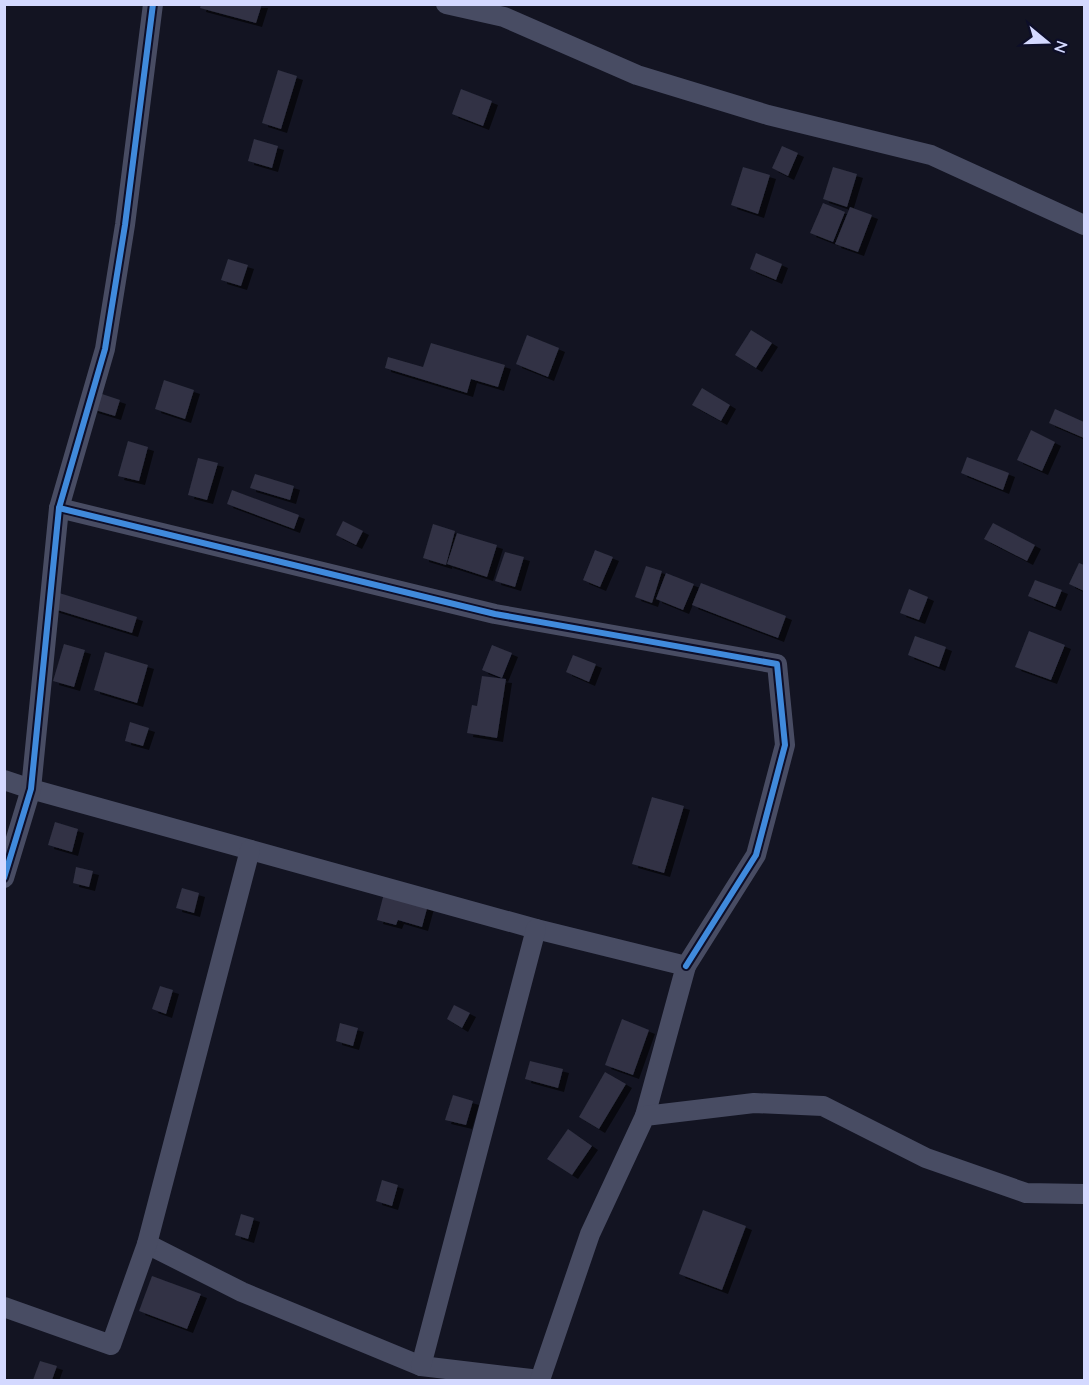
<svg xmlns="http://www.w3.org/2000/svg" width="1089" height="1385" viewBox="0 0 1089 1385" font-family="Quicksand,sans-serif">
  <style>
    .building { fill: #313244; filter: url(#shadow) }
    .lines { fill: none; stroke-linecap: round; stroke-linejoin: round }
    .minor { stroke: #484c63; stroke-width: 20 }
    .cycleway-casing { stroke: #0d0e28; stroke-width: 10 }
    .cycleway { stroke: #408adc; stroke-width: 6 }
  </style>
  <defs>
    <filter id="shadow"><feDropShadow dx="6" dy="4" stdDeviation="0" flood-color="#0009"/></filter>
  </defs>
  <rect width="100%" height="100%" fill="#131422"/>
  <g class="building">
    <polygon points="201,4 262,4 256,23 200,8"/>
    <polygon points="278,70 297,76 281,129 262,123"/>
    <polygon points="461,89 492,101 483,126 452,114"/>
    <polygon points="254,139 278,146 272,168 248,161"/>
    <polygon points="782,146 798,153 788,176 772,168"/>
    <polygon points="743,167 770,175 758,214 731,205"/>
    <polygon points="833,167 857,174 847,207 823,199"/>
    <polygon points="823,203 845,212 833,242 810,233"/>
    <polygon points="850,207 872,215 858,252 835,244"/>
    <polygon points="756,253 782,264 776,280 750,269"/>
    <polygon points="228,259 248,265 241,286 221,280"/>
    <polygon points="751,330 772,343 756,368 735,355"/>
    <polygon points="527,335 559,348 548,377 516,364"/>
    <polygon points="431,343 505,365 498,387 471,379 467,393 385,368 388,357 423,367"/>
    <polygon points="164,380 194,390 185,419 155,409"/>
    <polygon points="702,388 730,405 721,421 692,405"/>
    <polygon points="96,392 120,400 115,416 92,409"/>
    <polygon points="1055,409 1084,422 1084,438 1049,423"/>
    <polygon points="1031,430 1055,442 1042,471 1017,460"/>
    <polygon points="128,441 148,447 139,481 118,476"/>
    <polygon points="967,457 1009,473 1003,490 961,473"/>
    <polygon points="198,458 218,463 207,500 188,495"/>
    <polygon points="255,474 294,486 290,500 250,488"/>
    <polygon points="232,490 299,515 294,529 227,504"/>
    <polygon points="343,521 363,531 356,545 336,535"/>
    <polygon points="993,523 1035,545 1027,561 984,539"/>
    <polygon points="433,524 455,531 446,565 423,558"/>
    <polygon points="457,533 497,545 487,577 447,564"/>
    <polygon points="595,550 613,557 600,587 583,580"/>
    <polygon points="505,552 524,557 515,587 495,581"/>
    <polygon points="1079,563 1084,565 1084,591 1069,584"/>
    <polygon points="646,566 662,571 652,603 635,597"/>
    <polygon points="666,573 694,584 683,610 656,599"/>
    <polygon points="1035,580 1062,590 1055,607 1028,596"/>
    <polygon points="701,583 786,616 778,638 692,605"/>
    <polygon points="909,589 928,597 919,620 900,613"/>
    <polygon points="56,592 137,617 132,633 51,608"/>
    <polygon points="1029,631 1065,645 1051,680 1015,667"/>
    <polygon points="915,636 946,647 939,667 908,655"/>
    <polygon points="64,644 85,650 74,687 53,681"/>
    <polygon points="492,645 512,653 502,678 482,670"/>
    <polygon points="105,652 148,665 137,703 94,690"/>
    <polygon points="573,655 596,664 589,682 566,672"/>
    <polygon points="482,676 506,679 497,738 467,733 472,705 477,706"/>
    <polygon points="130,722 149,728 143,746 125,741"/>
    <polygon points="652,797 684,806 664,873 632,864"/>
    <polygon points="55,822 78,829 72,852 48,845"/>
    <polygon points="76,867 93,871 89,887 73,883"/>
    <polygon points="387,882 431,894 422,927 398,920 396,925 377,920"/>
    <polygon points="182,888 199,893 194,913 176,908"/>
    <polygon points="160,986 173,990 166,1014 152,1009"/>
    <polygon points="454,1005 470,1013 462,1028 447,1019"/>
    <polygon points="622,1019 649,1030 633,1075 605,1065"/>
    <polygon points="340,1023 358,1028 353,1046 336,1041"/>
    <polygon points="530,1061 563,1069 558,1088 525,1079"/>
    <polygon points="605,1072 626,1084 599,1129 579,1117"/>
    <polygon points="453,1095 473,1101 466,1125 445,1120"/>
    <polygon points="568,1129 592,1146 572,1175 547,1159"/>
    <polygon points="382,1180 398,1185 392,1206 376,1201"/>
    <polygon points="703,1210 746,1226 722,1290 679,1274"/>
    <polygon points="241,1214 254,1218 248,1239 235,1235"/>
    <polygon points="152,1276 201,1294 187,1329 139,1311"/>
    <polygon points="40,1361 57,1366 52,1380 33,1380"/>
  </g>
  <g class="lines">
    <g class="minor">
      <polyline points="446,4 504,17 637,75 768,115 931,155 1084,225"/>
      <polyline points="59,508 495,614 777,664 785,745 756,855 686,966"/>
      <polyline points="4,780 31,789 536,929 686,966 645,1116"/>
      <polyline points="4,878 31,789 59,508 105,349 125,225 153,4"/>
      <polyline points="147,1244 242,1292 421,1366 540,1380"/>
      <polyline points="4,1307 111,1345 147,1244 250,850"/>
      <polyline points="421,1366 536,929"/>
      <polyline points="540,1380 590,1234 645,1116 754,1103 823,1106 926,1158 1026,1193 1084,1194"/>
    </g>
    <defs>
      <g id="cycleway">
        <polyline points="59,508 495,614 777,664 785,745 756,855 686,966"/>
        <polyline points="4,878 31,789 59,508 105,349 125,225 153,4"/>
      </g>
    </defs>
    <use href="#cycleway" class="cycleway-casing"/>
    <use href="#cycleway" class="cycleway"/>
  </g>
  <rect width="1089" height="1385" fill="none" stroke="#d4d9ff" stroke-width="12"/>
  <g transform="translate(1047 42) rotate(109)" stroke="#0d0e28" stroke-width="4.5" paint-order="stroke">
  <path d="M0-4.5L10 22L0 15L-10 22Z" fill="#d4d9ff"/>
  <text y="-9" font-size="16" font-weight="bold" text-anchor="middle" fill="#d4d9ff">N</text>
  </g>
</svg>
